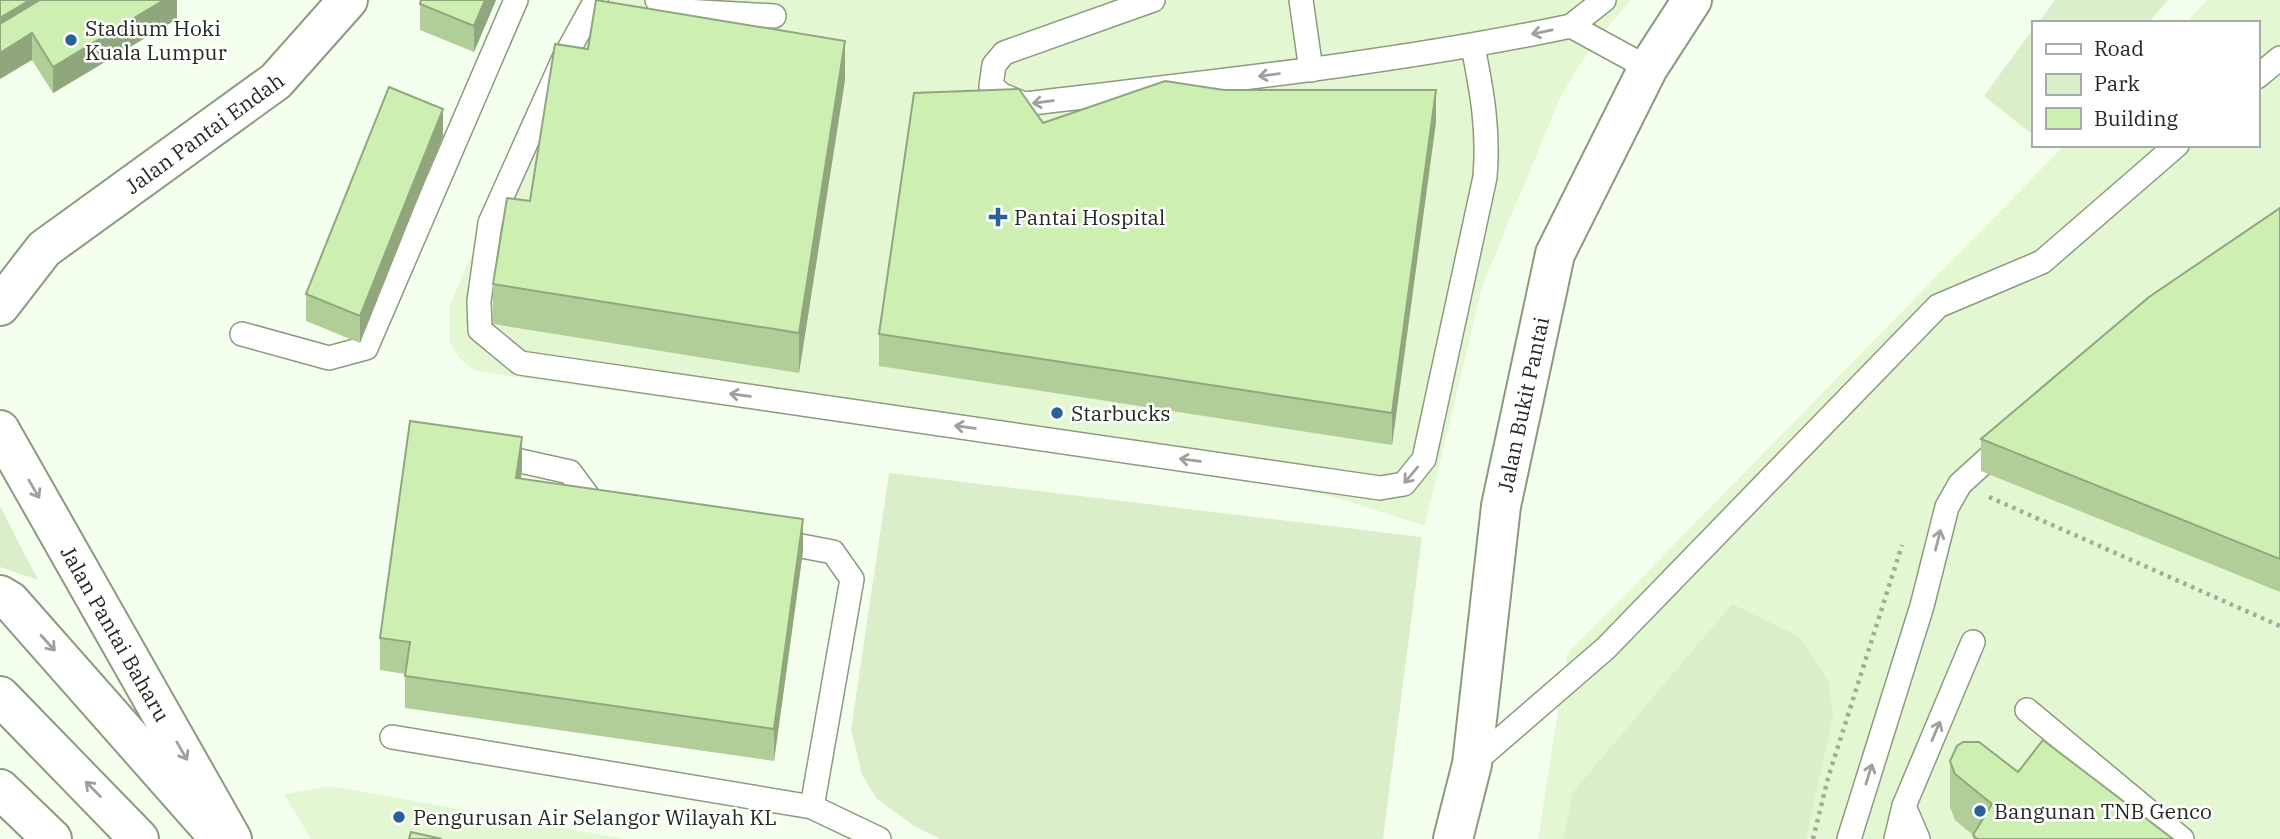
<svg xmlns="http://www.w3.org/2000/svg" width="2280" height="839" viewBox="0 0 2280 839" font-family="'IBM Plex Serif',serif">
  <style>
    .built { fill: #e4f7d3 }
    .green { fill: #daefc9 }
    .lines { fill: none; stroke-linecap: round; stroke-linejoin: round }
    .lane-casing { stroke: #8c9a80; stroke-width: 26 }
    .street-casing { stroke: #8c9a80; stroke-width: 42 }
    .secondary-casing { stroke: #8c9a80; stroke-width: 42 }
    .path { stroke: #a2aa9b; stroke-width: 4.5; stroke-dasharray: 3.5 5; stroke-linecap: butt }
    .lane { stroke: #fff; stroke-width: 23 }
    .street { stroke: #fff; stroke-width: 38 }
    .secondary { stroke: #fff; stroke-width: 38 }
    .wall { fill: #b1ce99 }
    .shaded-wall { fill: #90a77d }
    .building { fill: #ceefb2; stroke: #90a77d; stroke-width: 2 }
    .oneway { stroke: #9da09b }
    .poi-dot { fill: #286199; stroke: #fff; stroke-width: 2.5 }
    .labels { text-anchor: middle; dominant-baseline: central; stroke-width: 5; stroke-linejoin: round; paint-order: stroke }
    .poi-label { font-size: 21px; fill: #252b20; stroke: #fff; text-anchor: start }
    .street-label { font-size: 21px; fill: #252b20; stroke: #fff }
  </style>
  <rect width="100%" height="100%" fill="#f5ffed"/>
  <g class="built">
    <polygon points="579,0 1631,0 1594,43 1561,96 1482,287 1425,526 1340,499 1271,483 475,371 460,359 449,341 450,305"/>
    <polygon points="2207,0 2280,0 2280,839 1538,839 1567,654 2065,145 2257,145 2257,23 2185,23"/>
    <polygon points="331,786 625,839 311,839 284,794"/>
  </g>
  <g class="green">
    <polygon points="2055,0 2168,0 2148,23 2038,23"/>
    <polygon points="2033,29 2033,135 1984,96"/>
    <polygon points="889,473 1422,537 1383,839 940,839 914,826 877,799 862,775 851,730"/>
    <polygon points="0,506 38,580 0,567"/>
    <polygon points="1732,604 1800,637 1829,683 1833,715 1806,839 1563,839 1573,792"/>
  </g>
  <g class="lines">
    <defs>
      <g id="lane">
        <path d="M596 0 564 58 490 223 479 301 480 330 520 363 1380 488 1404 484 1424 459 1485 177C1489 131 1482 91 1473 47"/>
        <polyline points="657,0 665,10 774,16"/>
        <path d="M1153 0 1004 53 994 65 991 86 1002 95 1024 104C1208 82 1391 64 1571 26L1648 68"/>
        <polyline points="1301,0 1311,70"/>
        <polyline points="1571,26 1604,0"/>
        <polyline points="2257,77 2280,58"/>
        <polyline points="242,334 329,358 366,348 516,0"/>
        <polyline points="493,455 570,472 596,507 600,508"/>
        <polyline points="775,541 833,552 852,579 812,807"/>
        <polyline points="2027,710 2182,839"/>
        <polyline points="392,737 812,807 879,839"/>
        <polyline points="1472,764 1606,648 1938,306 2042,262 2177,145"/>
        <polyline points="1849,839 1922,606 1947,507 1960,484 2002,446"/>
        <polyline points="1896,839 1904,806"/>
        <polyline points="1918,839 1904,806 1973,642"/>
      </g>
      <g id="street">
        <path id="s1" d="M0 306 44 249 276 81 348 0"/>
        <polyline points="0,595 10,601 220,839"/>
        <polyline points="0,789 52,839"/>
      </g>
      <g id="secondary">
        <path id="s2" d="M0 430 232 839"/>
        <polyline points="0,696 139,839"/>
        <path id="s3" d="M1453 839 1472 764 1501 506 1555 254 1648 68 1692 0"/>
      </g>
    </defs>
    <use href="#lane" class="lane-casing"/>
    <use href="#street" class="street-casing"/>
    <use href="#secondary" class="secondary-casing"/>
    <g class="path">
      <polyline points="1989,497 2280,626"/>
      <polyline points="1813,839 1828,778 1902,545"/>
    </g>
    <use href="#lane" class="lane"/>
    <use href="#street" class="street"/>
    <use href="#secondary" class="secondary"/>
  </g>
  <g class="wall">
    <polygon points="0,0 177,0 177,19 53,93 32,60"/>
    <polygon points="421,0 496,0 474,52 420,30 420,4"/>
    <polygon points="588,49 845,80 799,373 493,324 493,284 530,201"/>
    <polygon points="1224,90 1436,122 1392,445 879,366 879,334 1043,123"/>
    <polygon points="443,136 360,343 306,321 306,294"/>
    <polygon points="2280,208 2280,592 1981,471 1981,439"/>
    <polygon points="522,469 521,479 803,551 774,761 405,708 405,674 380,670 380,638"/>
    <polygon points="1950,761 2018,772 2173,839 1973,839 1973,835 1955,820 1950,807"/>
  </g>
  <g class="shaded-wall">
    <polygon points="30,0 84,0 0,51 0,18"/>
    <polygon points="164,0 177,0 177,19 53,93 53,67"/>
    <polygon points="485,0 496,0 474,52 474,26"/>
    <polygon points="32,33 32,60 0,79 0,53"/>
    <polygon points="845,41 845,80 799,373 799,333"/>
    <polygon points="1436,90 1436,122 1392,445 1392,413"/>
    <polygon points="443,109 443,136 360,343 360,316"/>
    <polygon points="522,437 522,469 516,510 516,478"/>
    <polygon points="803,519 803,551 774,761 774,729"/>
  </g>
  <g class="building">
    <polygon points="0,0 30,0 0,18"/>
    <polygon points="40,0 164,0 53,67 32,33 0,53 0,24"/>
    <polygon points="421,0 485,0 474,26 420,4"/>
    <polygon points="596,0 845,41 799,333 493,284 507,198 530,201 555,44 588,49"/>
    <polygon points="1165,81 1224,90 1436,90 1392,413 879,334 914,93 1019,89 1043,123"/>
    <polygon points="389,87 443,109 360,316 306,294"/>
    <polygon points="2280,208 2280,559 1981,439 2149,297"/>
    <polygon points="410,421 522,437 516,478 803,519 774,729 405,676 410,642 380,638"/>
    <polygon points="2043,740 2173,839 1977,839 1973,835 1992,804 1955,774 1950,761 1957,746 1963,742 1979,742 2018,772"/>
    <polygon points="411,832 442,839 409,839"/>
  </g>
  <defs><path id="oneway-shaft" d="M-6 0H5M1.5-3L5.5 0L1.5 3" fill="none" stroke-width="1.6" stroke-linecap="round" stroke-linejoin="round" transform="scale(1.75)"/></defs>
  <g class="oneway">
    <use href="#oneway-shaft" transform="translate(1542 32) rotate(168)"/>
    <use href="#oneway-shaft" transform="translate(1269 75) rotate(173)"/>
    <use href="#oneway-shaft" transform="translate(1043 102) rotate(173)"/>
    <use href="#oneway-shaft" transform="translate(740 395) rotate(-172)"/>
    <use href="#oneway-shaft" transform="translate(965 427) rotate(-172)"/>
    <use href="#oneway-shaft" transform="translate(1190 460) rotate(-172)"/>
    <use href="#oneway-shaft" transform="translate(1411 475) rotate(130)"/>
    <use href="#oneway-shaft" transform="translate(34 489) rotate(60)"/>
    <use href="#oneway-shaft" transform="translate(1938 540) rotate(-76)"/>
    <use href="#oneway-shaft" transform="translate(48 643) rotate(48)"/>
    <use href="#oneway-shaft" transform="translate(1936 731) rotate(-67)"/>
    <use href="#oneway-shaft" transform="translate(182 751) rotate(60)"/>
    <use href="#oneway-shaft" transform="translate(1869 774) rotate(-73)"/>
    <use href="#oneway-shaft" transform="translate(93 789) rotate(-135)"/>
  </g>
  <g class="poi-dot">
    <circle cx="71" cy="40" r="7"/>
    <path d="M994.5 206.5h7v7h7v7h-7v7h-7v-7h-7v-7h7z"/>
    <circle cx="1057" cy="413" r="7"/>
    <circle cx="1980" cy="811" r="7"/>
    <circle cx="399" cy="817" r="7"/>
  </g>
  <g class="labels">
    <g class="poi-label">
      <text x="85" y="28">Stadium Hoki<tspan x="85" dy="24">Kuala Lumpur</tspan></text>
      <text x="1014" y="217">Pantai Hospital</text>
      <text x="1071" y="413">Starbucks</text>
      <text x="1994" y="811">Bangunan TNB Genco</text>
      <text x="413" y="817">Pengurusan Air Selangor Wilayah KL</text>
    </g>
    <g class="street-label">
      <text stroke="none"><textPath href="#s1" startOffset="270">Jalan Pantai Endah</textPath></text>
      <text stroke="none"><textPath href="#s3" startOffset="441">Jalan Bukit Pantai</textPath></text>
      <text stroke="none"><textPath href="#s2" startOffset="234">Jalan Pantai Baharu</textPath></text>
    </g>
  </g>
  <rect x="2032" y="21" width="228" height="126" fill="#ffffff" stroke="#a8aaa6" stroke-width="2"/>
  <rect x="2046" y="44" width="35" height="10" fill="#ffffff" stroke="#a8aaa6" stroke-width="2"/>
  <text x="2094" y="56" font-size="21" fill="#252b20">Road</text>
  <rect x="2046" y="74" width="35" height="21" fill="#daefc9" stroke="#a8aaa6" stroke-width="2"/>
  <text x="2094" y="91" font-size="21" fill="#252b20">Park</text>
  <rect x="2046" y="108" width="35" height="21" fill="#ceefb2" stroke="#a8aaa6" stroke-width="2"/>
  <text x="2094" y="126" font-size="21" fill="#252b20">Building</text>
</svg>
